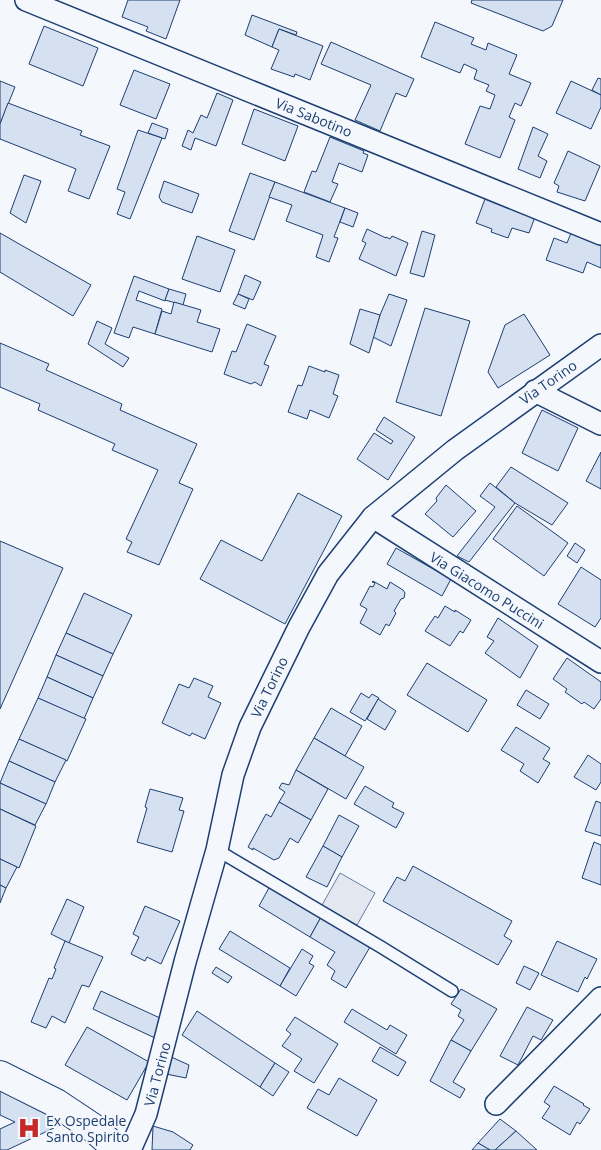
<svg xmlns="http://www.w3.org/2000/svg" width="601" height="1150" viewBox="0 0 601 1150" font-family="'Open Sans',sans-serif">
  <style>
    .parking { fill: #e3e8f0; stroke: #687fa3 }
    .building { fill: #d5e0f0; stroke: #1d3f73 }
    .lines { fill: none; stroke-linecap: round; stroke-linejoin: round }
    .lane-casing { stroke: #1d3f73; stroke-width: 14 }
    .street-casing { stroke: #1d3f73; stroke-width: 24 }
    .secondary-casing { stroke: #1d3f73; stroke-width: 30 }
    .lane { stroke: #f4f7fb; stroke-width: 11 }
    .street { stroke: #f4f7fb; stroke-width: 21 }
    .secondary { stroke: #f4f7fb; stroke-width: 28 }
    .labels { text-anchor: middle; dominant-baseline: central; stroke-width: 4; stroke-linejoin: round; paint-order: stroke }
    .street-label { font-size: 14px; fill: #1d3f73; stroke: #f4f7fb }
    .poi-label { font-size: 14px; fill: #1d3f73; stroke: #f4f7fb; text-anchor: start }
  </style>
  <rect width="100%" height="100%" fill="#f4f7fb"/>
  <polygon class="parking" points="340,873 375,893 357,925 322,905"/>
  <g class="building">
    <polygon points="128,0 180,0 166,39 146,31 148,27 122,17"/>
    <polygon points="472,0 563,0 552,26 543,31 471,3"/>
    <polygon points="252,15 297,32 296,35 279,29 272,47 245,35"/>
    <polygon points="435,22 474,38 471,44 486,50 488,43 517,55 509,74 531,83 521,106 515,103 509,117 515,120 500,158 465,144 480,106 490,109 495,95 486,91 489,85 474,79 477,70 464,64 460,73 421,57"/>
    <polygon points="44,26 98,48 83,86 29,64"/>
    <polygon points="279,29 323,46 310,80 295,74 294,77 271,69 279,50 272,47"/>
    <polygon points="331,42 414,79 406,97 396,93 380,131 355,120 371,85 321,64"/>
    <polygon points="134,70 170,84 156,119 120,105"/>
    <polygon points="598,78 601,79 601,95 592,90"/>
    <polygon points="0,81 15,87 0,124"/>
    <polygon points="571,81 601,95 601,107 591,129 556,113"/>
    <polygon points="217,93 233,100 216,146 195,138 191,150 182,146 188,130 193,133 201,115 207,118"/>
    <polygon points="8,103 82,131 80,135 110,146 89,199 68,191 76,169 0,139 0,124"/>
    <polygon points="254,109 298,126 285,161 242,144"/>
    <polygon points="152,123 168,129 165,139 148,133"/>
    <polygon points="533,127 548,134 538,156 547,161 540,178 518,169"/>
    <polygon points="138,130 162,138 130,219 117,214 125,192 117,189"/>
    <polygon points="330,137 364,151 363,153 368,155 362,172 339,163 332,182 338,184 330,202 304,192 312,171 316,172"/>
    <polygon points="568,151 600,166 585,201 557,192 559,186 554,183"/>
    <polygon points="250,173 275,182 254,240 229,231"/>
    <polygon points="24,175 41,181 26,223 10,213"/>
    <polygon points="164,181 199,194 192,213 162,202 159,197"/>
    <polygon points="275,182 345,208 334,237 338,238 329,262 316,257 323,235 286,221 292,205 269,197"/>
    <polygon points="485,199 535,217 529,233 512,228 508,238 491,232 492,229 476,223"/>
    <polygon points="345,208 358,213 353,227 340,222"/>
    <polygon points="367,229 386,238 386,237 390,239 392,236 408,243 396,276 359,259 366,243 362,241"/>
    <polygon points="422,231 435,235 424,277 410,273"/>
    <polygon points="0,233 91,285 73,316 0,272"/>
    <polygon points="571,233 601,245 601,268 587,262 583,273 546,260 554,238 567,243"/>
    <polygon points="197,236 235,250 220,292 182,279"/>
    <polygon points="245,275 261,282 253,300 238,294"/>
    <polygon points="134,276 169,289 165,301 139,291 136,300 162,309 155,334 133,327 129,338 114,333"/>
    <polygon points="169,289 186,294 183,305 165,300"/>
    <polygon points="238,294 249,299 245,309 233,304"/>
    <polygon points="389,294 407,300 391,346 373,337 380,315"/>
    <polygon points="174,302 201,310 197,322 220,329 212,352 155,334 162,311 171,314"/>
    <polygon points="425,308 470,321 441,416 396,402"/>
    <polygon points="360,309 380,315 369,353 350,344"/>
    <polygon points="524,314 550,355 498,388 488,372 505,325"/>
    <polygon points="97,321 112,328 105,344 129,358 123,367 88,344"/>
    <polygon points="247,324 276,336 264,364 269,366 261,386 255,382 251,384 224,374 232,351 236,352"/>
    <polygon points="0,343 49,364 46,370 122,404 120,410 197,444 179,483 193,489 159,565 127,552 132,542 126,539 158,470 112,450 115,444 38,410 40,404 0,387"/>
    <polygon points="309,366 325,372 325,370 339,375 333,394 338,396 329,418 310,410 307,419 288,412 298,385 302,386"/>
    <polygon points="542,410 578,428 558,471 522,453"/>
    <polygon points="384,417 415,437 388,480 357,459 374,433 391,444 393,441 376,430"/>
    <polygon points="601,452 601,489 586,481"/>
    <polygon points="511,467 568,503 552,525 515,503 496,487"/>
    <polygon points="490,483 515,503 469,562 457,556 495,507 480,496"/>
    <polygon points="446,485 476,511 453,537 425,514 437,501 436,498"/>
    <polygon points="298,493 342,516 285,624 200,579 221,540 262,561"/>
    <polygon points="517,506 568,543 544,576 493,539"/>
    <polygon points="0,541 63,568 0,709"/>
    <polygon points="575,543 585,550 577,563 567,556"/>
    <polygon points="396,548 451,579 442,596 387,564"/>
    <polygon points="581,567 601,580 601,618 595,627 558,604"/>
    <polygon points="373,581 387,589 390,582 403,590 405,593 404,598 401,599 394,611 396,613 389,626 386,624 380,635 360,623 367,609 360,605 370,586 373,587 375,583 372,582"/>
    <polygon points="84,593 132,615 113,654 66,633"/>
    <polygon points="445,606 455,612 455,610 471,620 463,633 460,631 450,646 425,631 435,616 438,618"/>
    <polygon points="498,618 538,646 520,678 485,653 494,641 487,637"/>
    <polygon points="66,633 113,654 103,676 56,655"/>
    <polygon points="56,655 103,676 93,698 47,677"/>
    <polygon points="567,658 601,682 601,699 594,709 584,702 582,704 565,692 567,689 553,679"/>
    <polygon points="427,663 487,700 468,732 407,695"/>
    <polygon points="47,677 93,698 84,719 38,698"/>
    <polygon points="194,678 213,686 208,697 221,703 205,739 192,733 190,736 162,723 179,684 189,688"/>
    <polygon points="526,690 549,704 540,719 517,705"/>
    <polygon points="361,693 369,698 372,694 379,698 365,721 350,712"/>
    <polygon points="38,698 86,719 67,761 19,739"/>
    <polygon points="378,699 396,711 385,730 367,719"/>
    <polygon points="331,708 362,726 345,756 314,738"/>
    <polygon points="516,727 550,748 543,759 550,763 538,783 520,771 524,764 501,750"/>
    <polygon points="314,738 364,767 346,799 296,770"/>
    <polygon points="19,739 66,760 55,782 9,761"/>
    <polygon points="588,755 601,764 601,782 596,790 574,777"/>
    <polygon points="9,761 55,782 46,804 0,783"/>
    <polygon points="296,770 328,789 311,820 279,802 285,792 279,788 282,783 289,785"/>
    <polygon points="0,783 46,804 35,825 0,809"/>
    <polygon points="365,786 394,803 392,807 404,813 396,828 354,804"/>
    <polygon points="150,789 183,798 179,810 184,811 172,852 137,842 147,808 145,807"/>
    <polygon points="596,801 601,803 601,836 585,831"/>
    <polygon points="279,802 311,820 298,843 290,838 279,858 274,860 253,848 253,850 248,847 266,814 271,817"/>
    <polygon points="0,809 36,826 19,868 0,859"/>
    <polygon points="339,815 359,826 342,857 323,846"/>
    <polygon points="594,842 601,845 601,885 582,878"/>
    <polygon points="323,846 342,857 327,887 306,877"/>
    <polygon points="0,859 17,867 6,888 0,885"/>
    <polygon points="413,866 512,921 504,936 512,941 498,965 383,901 397,877 405,881"/>
    <polygon points="0,885 6,888 0,903"/>
    <polygon points="270,886 321,917 310,937 259,906"/>
    <polygon points="67,899 84,907 69,943 51,934"/>
    <polygon points="145,906 180,921 161,964 147,957 145,961 131,954 139,937 133,934"/>
    <polygon points="321,917 370,947 346,988 331,979 335,971 327,965 335,952 310,937"/>
    <polygon points="230,931 290,968 280,986 219,949"/>
    <polygon points="65,941 103,957 89,987 82,985 65,1023 52,1016 46,1028 31,1022 49,978 52,979 56,969 54,968"/>
    <polygon points="557,941 597,959 587,979 585,977 578,992 541,975"/>
    <polygon points="302,949 313,956 309,963 314,966 296,996 280,986"/>
    <polygon points="524,966 539,973 530,990 516,983"/>
    <polygon points="216,967 232,977 228,983 212,973"/>
    <polygon points="461,989 497,1009 471,1051 451,1040 464,1020 458,1016 461,1010 451,1004"/>
    <polygon points="101,991 160,1018 155,1038 93,1009"/>
    <polygon points="527,1007 553,1020 541,1040 533,1036 518,1065 500,1056"/>
    <polygon points="352,1009 387,1030 390,1025 407,1035 396,1054 344,1022"/>
    <polygon points="197,1011 275,1063 260,1087 182,1035"/>
    <polygon points="295,1017 338,1044 314,1083 294,1071 302,1059 282,1046 291,1034 286,1030"/>
    <polygon points="87,1027 149,1062 127,1100 65,1065"/>
    <polygon points="451,1040 471,1051 453,1082 465,1089 460,1098 430,1081"/>
    <polygon points="380,1047 406,1062 398,1076 372,1061"/>
    <polygon points="169,1056 189,1065 186,1078 166,1074"/>
    <polygon points="275,1063 289,1072 273,1096 260,1087"/>
    <polygon points="339,1078 377,1100 357,1136 307,1108 318,1089 329,1095"/>
    <polygon points="554,1086 584,1104 583,1105 590,1109 580,1124 577,1122 570,1135 542,1118 550,1106 544,1102"/>
    <polygon points="0,1091 56,1118 54,1128 7,1150 0,1150 0,1129 15,1122 0,1115"/>
    <polygon points="500,1119 516,1131 495,1150 490,1150 478,1143"/>
    <polygon points="153,1126 173,1132 193,1145 190,1150 152,1150"/>
    <polygon points="516,1131 537,1150 495,1150"/>
    <polygon points="478,1143 490,1150 472,1150"/>
  </g>
  <g class="lines">
    <defs>
      <polyline id="lane" points="217,850 381,947 452,991"/>
      <g id="street">
        <polyline points="26,0 601,234"/>
        <polyline points="535,391 601,424"/>
        <polyline points="373,517 601,662"/>
        <polyline points="496,1104 601,998"/>
        <polyline points="130,1150 146,1114 185,962 217,850 233,775 250,727 299,627 328,574 373,517 455,450 601,345"/>
      </g>
      <polyline id="secondary" points="0,1075 56,1103 92,1127 118,1150"/>
    </defs>
    <use href="#lane" class="lane-casing"/>
    <use href="#street" class="street-casing"/>
    <use href="#secondary" class="secondary-casing"/>
    <use href="#lane" class="lane"/>
    <use href="#street" class="street"/>
    <use href="#secondary" class="secondary"/>
  </g>
  <defs>
    <symbol id="hospital-bare" viewBox="-9 -9 18 18"><path d="M-5-5h3v3.5h4V-5h3V5h-3V1.5h-4V5h-3Z" fill="#c62828" stroke="#f4f7fb" stroke-width="2.5" paint-order="stroke"/></symbol>
  </defs>
  <g fill-rule="evenodd">
    <use href="#hospital-bare" x="13" y="1112" width="32" height="32"/>
  </g>
  <g class="labels">
    <g class="street-label">
      <text transform="translate(314 117) rotate(22)">Via Sabotino</text>
      <text transform="translate(548 382) rotate(-35)">Via Torino</text>
      <text transform="translate(487 590) rotate(32)">Via Giacomo Puccini</text>
      <text transform="translate(269 687) rotate(-64)">Via Torino</text>
      <text transform="translate(157 1074) rotate(-75)">Via Torino</text>
    </g>
    <g class="poi-label">
      <text x="46" y="1120">Ex Ospedale<tspan x="46" dy="16">Santo Spirito</tspan></text>
    </g>
  </g>
</svg>
